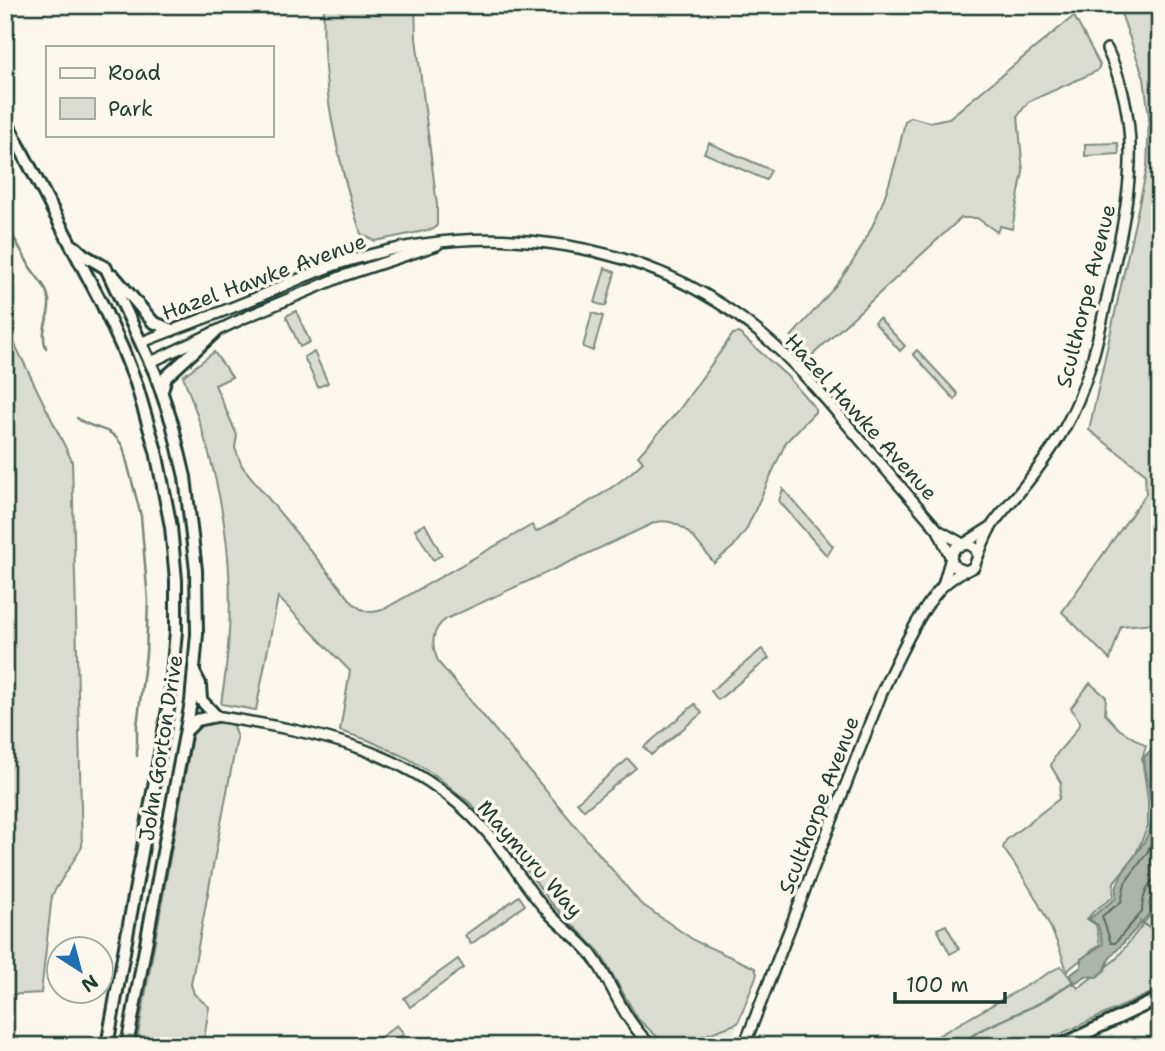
<svg xmlns="http://www.w3.org/2000/svg" width="1165" height="1051" viewBox="0 0 1165 1051" font-family="'Shantell Sans',sans-serif">
  <style>
    .built { fill: #eae9de }
    .green { fill: #dbdcd1; stroke: #7d8c82; stroke-width: 2 }
    .water { fill: #adb4aa; stroke: #74847b; stroke-width: 2 }
    .lines { fill: none; stroke-linecap: round; stroke-linejoin: round }
    .shore { stroke: #586d63; stroke-width: 2 }
    .stream { stroke: #74847b; stroke-width: 2.5 }
    .minor-casing { stroke: #1f3d34; stroke-width: 14 }
    .major-casing { stroke: #1f3d34; stroke-width: 16 }
    .minor { stroke: #fbf7ec; stroke-width: 9 }
    .major { stroke: #fbf7ec; stroke-width: 10 }
    .labels { text-anchor: middle; dominant-baseline: central; stroke-width: 7; stroke-linejoin: round; paint-order: stroke }
    .street-label { font-size: 21px; fill: #1f3d34; stroke: #fbf7ec }
  </style>
  <rect width="100%" height="100%" fill="#fbf7ec"/>
  <filter id="ink" filterUnits="userSpaceOnUse"><feTurbulence type="fractalNoise" baseFrequency=".0143" numOctaves="2"/><feDisplacementMap in="SourceGraphic" scale="14" xChannelSelector="R" yChannelSelector="G"/><feConvolveMatrix kernelMatrix="1 2 1 2 8 2 1 2 1" color-interpolation-filters="sRGB"/></filter>
  <g filter="url(#ink)">
    <polygon class="built" points="738,1023 729,1046 676,1046 677,1044"/>
    <g class="green">
      <path d="M324 5H415L416 38 437 205V225L434 229 375 241 361 234C337 160 320 83 324 5Z"/>
      <polygon points="1118,5 1160,5 1160,619 1156,623 1121,626 1110,660 1062,612 1146,494 1145,473 1089,430 1147,168 1149,117 1144,78"/>
      <path d="M1074 16 1100 65 1097 71 1028 102 1018 116 1023 172 1012 229 1000 226 997 232 977 218H961L807 360 791 343V337C807 318 825 300 840 280 876 232 894 178 905 121L911 117 929 122 949 118Z"/>
      <polygon points="709,143 771,170 766,180 704,153"/>
      <polygon points="1118,143 1119,154 1085,156 1085,144"/>
      <polygon points="605,268 615,272 606,306 595,303"/>
      <polygon points="296,311 310,342 300,347 286,316"/>
      <polygon points="592,313 603,316 593,351 583,347"/>
      <polygon points="879,318 905,346 900,351 874,322"/>
      <polygon points="5,324 72,461 82,847 52,895 41,993 5,995"/>
      <path d="M739 333 788 377 815 408V412L786 442 746 530 733 547 714 563C699 545 683 516 656 522L446 619C430 631 431 646 439 663L640 903 695 941 755 968 757 974 738 1023 676 1046H667L638 1019 599 951 552 904 503 838 471 804 435 775 409 759 368 740 340 731 350 671 278 597 256 710 221 704C241 585 227 489 183 376L214 352 232 377 215 385 237 435 235 448 242 466 353 603C363 612 372 615 384 609L532 525 536 532C573 511 612 492 643 462L638 456 679 410 733 334Z"/>
      <polygon points="917,350 958,394 955,400 913,354"/>
      <polygon points="314,352 328,383 318,387 304,357"/>
      <polygon points="783,489 833,546 827,556 779,501"/>
      <polygon points="425,524 442,555 433,560 415,529"/>
      <polygon points="762,649 769,658 718,700 711,691"/>
      <path d="M1090 683 1106 697 1105 714 1119 729 1146 746 1142 759 1148 799V826L1135 856 1114 882 1113 897 1093 912 1087 919 1096 925 1100 944 1067 971C1054 927 1031 886 1003 848L1006 840 1059 799 1061 783 1051 766C1055 749 1074 740 1080 722L1071 708Z"/>
      <polygon points="695,704 702,713 651,755 644,747"/>
      <polygon points="213,722 226,722 233,726 237,738 191,984 194,994 209,1007 203,1046 136,1046 192,736 200,725"/>
      <polygon points="628,759 636,768 584,810 577,802"/>
      <polygon points="519,896 525,905 471,944 465,935"/>
      <polygon points="1160,913 1160,989 1034,1046 920,1046 1061,966 1078,988 1116,959 1151,914"/>
      <polygon points="946,925 959,949 950,954 937,929"/>
      <polygon points="458,959 464,968 410,1007 404,998"/>
      <polygon points="397,1025 404,1034 388,1046 369,1046"/>
    </g>
    <path class="water" d="M1153 748H1160V876L1149 904 1151 912 1109 959 1105 970 1097 977 1086 976 1073 984 1070 975 1081 967V959L1103 944 1098 925 1089 919 1116 898C1113 873 1143 853 1150 829 1156 804 1145 781 1144 757Z"/>
    <g class="lines">
      <path class="shore" d="M1160 755H1154L1151 760 1159 796 1156 832 1147 853 1125 883 1121 902 1102 916 1111 943H1115L1142 912C1142 901 1147 879 1160 877"/>
      <g class="stream">
        <path d="M5 224C15 238 22 252 30 267 37 278 47 286 49 300 51 318 39 328 46 348"/>
        <path d="M77 418C95 432 110 424 123 447L141 516 148 601 146 654 137 726V756"/>
        <polyline points="1140,921 1160,935"/>
        <polyline points="958,1046 979,1031 1040,1003 1074,981"/>
      </g>
      <defs>
        <g id="minor">
          <path d="M142 342C177 328 212 316 246 302 282 287 318 269 355 259 492 219 648 239 760 333 794 361 823 396 851 429 880 463 909 496 938 530L951 558"/>
          <polyline points="151,362 246,317 343,276 437,245"/>
          <polyline points="938,530 963,544"/>
          <polyline points="964,544 989,528"/>
          <path d="M978 556C982 546 986 535 991 527 999 515 1009 504 1018 494 1035 473 1051 452 1064 429 1088 387 1098 340 1108 293 1127 209 1147 132 1107 49"/>
          <polyline points="943,585 952,554 956,547 968,544 975,548 978,556 974,567 966,571 955,567 951,559"/>
          <path d="M216 716C318 733 411 748 484 829 507 854 523 884 545 909 559 926 578 937 591 954 615 986 620 1017 652 1046"/>
          <path d="M744 1046 882 692C895 664 922 604 945 584 951 579 957 575 963 571"/>
        </g>
        <g id="major">
          <polyline points="5,119 102,304 123,350 136,383 156,451 171,527 176,580 176,631 170,698 107,1046"/>
          <polyline points="75,247 84,255 106,268 155,373 172,423 185,477 196,570 197,634 191,702 127,1046"/>
          <polyline points="113,275 153,322 172,330"/>
          <polyline points="162,391 166,377 214,333"/>
          <polyline points="194,672 200,684 201,700 216,716"/>
          <polyline points="186,731 197,720 216,716"/>
          <polyline points="1059,1046 1160,998"/>
        </g>
      </defs>
      <use href="#minor" class="minor-casing"/>
      <use href="#major" class="major-casing"/>
      <use href="#minor" class="minor"/>
      <use href="#major" class="major"/>
    </g>
  </g>
  <g class="labels">
    <g class="street-label">
      <text transform="translate(264 277) rotate(-20)">Hazel Hawke Avenue</text>
      <text transform="translate(1086 296) rotate(-76)">Sculthorpe Avenue</text>
      <text transform="translate(861 417) rotate(48)">Hazel Hawke Avenue</text>
      <text transform="translate(161 748) rotate(-81)">John Gorton Drive</text>
      <text transform="translate(819 805) rotate(-69)">Sculthorpe Avenue</text>
      <text transform="translate(530 859) rotate(49)">Maymuru Way</text>
    </g>
  </g>
  <rect width="1165" height="1051" fill="none" stroke="#fbf7ec" stroke-width="28"/>
  <rect x="14" y="14" width="1137" height="1023" fill="none" stroke="#1f3d34" stroke-width="2.5" filter="url(#ink)"/>
  <rect x="46" y="46" width="228" height="91" fill="#fbf7ec" stroke="#a3ada2" stroke-width="2"/>
  <rect x="60" y="68" width="35" height="10" fill="#fbf7ec" stroke="#a3ada2" stroke-width="2"/>
  <text x="108" y="80" font-size="21" fill="#1f3d34">Road</text>
  <rect x="60" y="98" width="35" height="21" fill="#dbdcd1" stroke="#a3ada2" stroke-width="2"/>
  <text x="108" y="116" font-size="21" fill="#1f3d34">Park</text>
  <g transform="translate(80 970) rotate(144)"><circle r="33" fill="#fbf7ec" stroke="#a3ada2" stroke-width="2"/>
  <path d="M0-5L12 26L0 18L-12 26Z" fill="#1f6fb2"/>
  <text y="-10" font-size="19" font-weight="bold" text-anchor="middle" fill="#1f3d34">N</text>
  </g>
  <path d="M895 992v10h110v-10" fill="none" stroke="#1f3d34" stroke-width="3.5"/>
  <text x="906" y="992" font-size="21" fill="#1f3d34" stroke="#fbf7ec" stroke-width="5" paint-order="stroke">100 m</text>
</svg>
